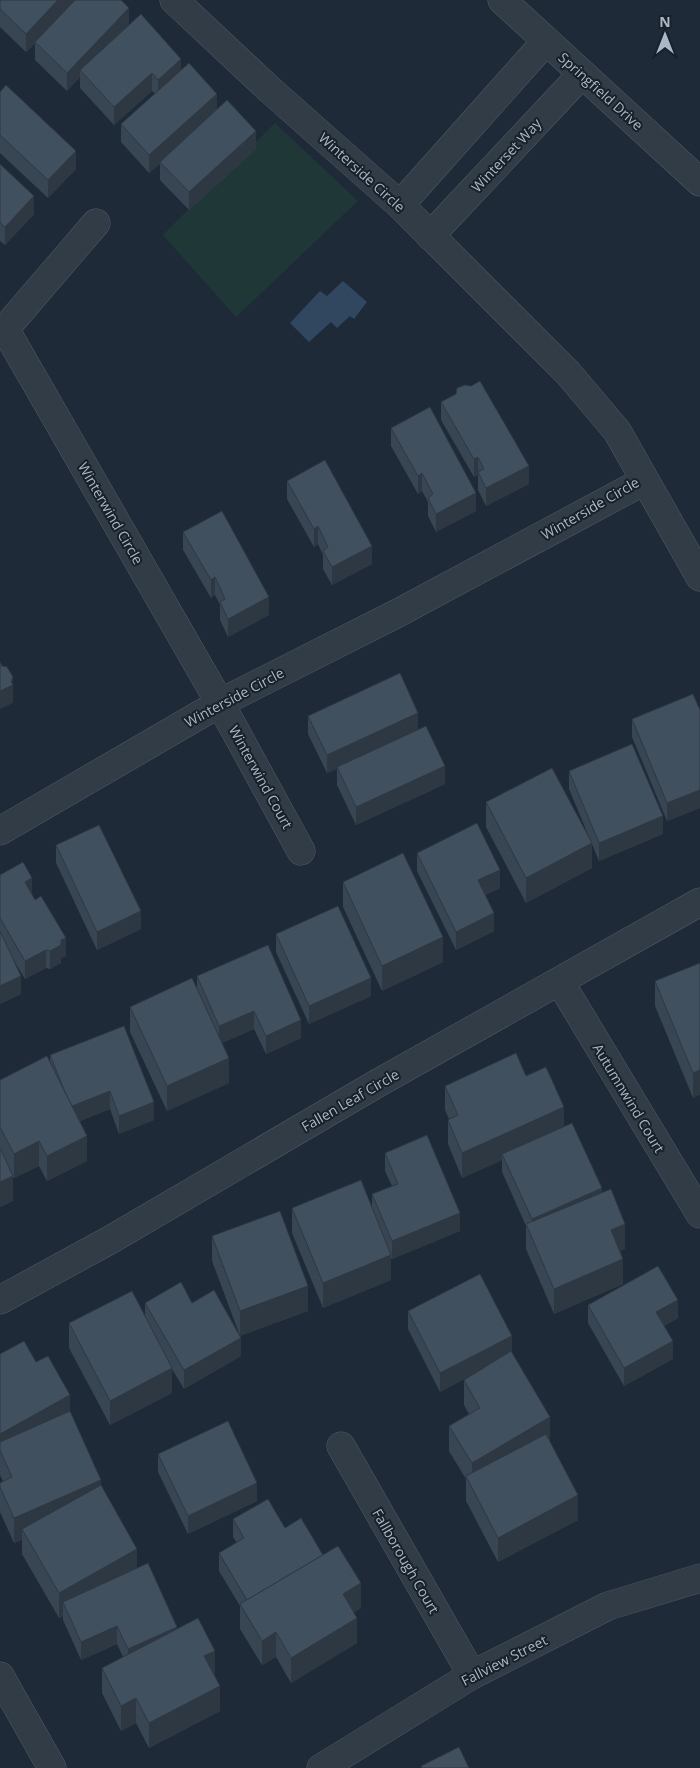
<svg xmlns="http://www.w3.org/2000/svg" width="700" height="1768" viewBox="0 0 700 1768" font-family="'Open Sans',sans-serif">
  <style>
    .green { fill: #203738 }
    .water { fill: #30475f }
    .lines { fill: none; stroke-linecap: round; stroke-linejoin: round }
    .street-casing { stroke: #4f5a65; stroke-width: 29 }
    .street { stroke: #313c47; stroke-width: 28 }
    .wall { fill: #384552 }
    .shaded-wall { fill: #2e3842 }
    .building { fill: #41505f; stroke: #2e3842 }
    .labels { text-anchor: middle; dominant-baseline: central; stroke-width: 4; stroke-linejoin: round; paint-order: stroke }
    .street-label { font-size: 14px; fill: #abb7c4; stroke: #17212b }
  </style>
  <rect width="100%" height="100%" fill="#1e2a37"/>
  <polygon class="green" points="275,123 358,201 236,317 163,235"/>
  <polygon class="water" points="343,281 367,302 354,319 350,316 337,328 331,322 309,342 290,323 320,291 327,296"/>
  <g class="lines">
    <defs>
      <g id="street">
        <polyline points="174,0 269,89 400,205 568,373 617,431 700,577"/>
        <polyline points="502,0 700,182"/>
        <polyline points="400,205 546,41"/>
        <polyline points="430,236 582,74"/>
        <polyline points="5,329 220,703 301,851"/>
        <polyline points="0,332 5,329 96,223"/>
        <polyline points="0,831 220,703 398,613 644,481"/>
        <polyline points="560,982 700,1214"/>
        <polyline points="0,1300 110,1240 378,1083 700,902"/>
        <polyline points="341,1446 472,1675"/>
        <polyline points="0,1676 52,1768"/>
        <polyline points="321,1768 472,1675 608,1606 700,1578"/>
      </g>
    </defs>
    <use href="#street" class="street-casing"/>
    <use href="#street" class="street"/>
  </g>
  <g class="wall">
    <polygon points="0,0 129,25 181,70 217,109 256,149 189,210 160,180 160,164 149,173 121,142 121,124 155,94 152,91 114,125 80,88 80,77 67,91 35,60 35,43 26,52 0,27"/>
    <polygon points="0,92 76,169 48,198 0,153"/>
    <polygon points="0,164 34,214 5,245 0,241"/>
    <polygon points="441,402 529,484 486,506 478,490 478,475 474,477 441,420"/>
    <polygon points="391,428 476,511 436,532 428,516 428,502 422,491 418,494 391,446"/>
    <polygon points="287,481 372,564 332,585 323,569 323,555 318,544 314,547 287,499"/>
    <polygon points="183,532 269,615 228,637 220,620 220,605 215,595 211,598 183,550"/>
    <polygon points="700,710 700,808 667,821 632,737 632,719"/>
    <polygon points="308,716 418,729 445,784 356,825 337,785 337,769 327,773 308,734"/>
    <polygon points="569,771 663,834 599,861 569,789"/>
    <polygon points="486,802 592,868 526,903 486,827"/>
    <polygon points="56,845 141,929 97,950 56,863"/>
    <polygon points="417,853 500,888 485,895 494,931 456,950 417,871"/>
    <polygon points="0,875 32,894 66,956 61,958 61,963 50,969 46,968 25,979 13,959 21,994 0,1004"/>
    <polygon points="343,882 443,962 382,991 343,907"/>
    <polygon points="276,934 371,996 309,1024 276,952"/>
    <polygon points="700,963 693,1098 655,1006 655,981"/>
    <polygon points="197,976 301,1038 266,1054 254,1029 222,1043 229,1083 167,1111 130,1032 130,1007 197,991"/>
    <polygon points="124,1026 154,1120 119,1134 110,1109 80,1121 87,1161 47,1181 39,1166 14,1178 13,1177 13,1201 0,1207 0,1080 50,1063 50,1055"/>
    <polygon points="526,1076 564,1126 602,1193 625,1249 620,1251 623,1284 554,1314 526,1249 526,1226 502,1172 502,1160 462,1178 448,1144 448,1120 449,1119 445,1110 445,1086"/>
    <polygon points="385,1153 460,1231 392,1259 391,1258 391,1280 323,1308 292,1233 292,1208 372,1208 372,1194 392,1186 385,1171"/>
    <polygon points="212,1236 308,1311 240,1336 241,1356 184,1389 172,1369 172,1393 110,1425 69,1348 69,1323 145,1316 145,1303 192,1303 240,1336 212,1261"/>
    <polygon points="588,1305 678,1318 664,1326 673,1359 624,1386 588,1323"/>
    <polygon points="408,1311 512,1354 550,1441 578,1520 498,1562 466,1501 466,1479 449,1451 449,1426 469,1414 464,1405 464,1380 470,1376 440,1392 408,1329"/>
    <polygon points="0,1354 36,1362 70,1412 101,1485 137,1568 177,1629 215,1675 214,1676 220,1711 149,1748 136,1723 121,1731 102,1693 102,1668 123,1657 117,1644 81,1660 63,1620 63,1616 59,1618 22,1554 22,1540 14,1543 0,1512 0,1483 3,1481 0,1475"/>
    <polygon points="158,1454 257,1501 188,1534 158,1472"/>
    <polygon points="233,1519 285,1528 323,1555 361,1608 353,1613 357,1643 291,1683 276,1657 262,1665 240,1629 240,1606 219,1571 219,1553 237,1543 233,1537"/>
  </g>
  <g class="shaded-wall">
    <polygon points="58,0 75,0 26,52 26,34"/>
    <polygon points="129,8 129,26 80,70 80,77 67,91 67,73"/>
    <polygon points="181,59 181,77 158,98 158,80"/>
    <polygon points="152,73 152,91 114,125 114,107"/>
    <polygon points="217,94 217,112 160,162 160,164 149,173 149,155"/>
    <polygon points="256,131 256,149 189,210 189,192"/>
    <polygon points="76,151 76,169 48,198 48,180"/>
    <polygon points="34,196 34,214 5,245 5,227"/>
    <polygon points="478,457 478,475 474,477 474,459"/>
    <polygon points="529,466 529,484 486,506 486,488"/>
    <polygon points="422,473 422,491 418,494 418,476"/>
    <polygon points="476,493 476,511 436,532 436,514"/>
    <polygon points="318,526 318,544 314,547 314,529"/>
    <polygon points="372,546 372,564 332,585 332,567"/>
    <polygon points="215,577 215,595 211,598 211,580"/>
    <polygon points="269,597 269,615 228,637 228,619"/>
    <polygon points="13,677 13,703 0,709 0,691 11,682"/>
    <polygon points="418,713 418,731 337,767 337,769 327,773 327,755"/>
    <polygon points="445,766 445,784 356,825 356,807"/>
    <polygon points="700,790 700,808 667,821 667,803"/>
    <polygon points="663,816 663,834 599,861 599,843"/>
    <polygon points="592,843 592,868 526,903 526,878"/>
    <polygon points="500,870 500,888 478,899 478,880"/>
    <polygon points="32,878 32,896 25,882"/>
    <polygon points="141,911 141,929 97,950 97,932"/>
    <polygon points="494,913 494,931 456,950 456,932"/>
    <polygon points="443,937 443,962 382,991 382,966"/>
    <polygon points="66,938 66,956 61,958 61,963 50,969 50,951 61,940"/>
    <polygon points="46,950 46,968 25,979 25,961"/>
    <polygon points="21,976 21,994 0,1004 0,986"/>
    <polygon points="371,978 371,996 309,1024 309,1006"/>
    <polygon points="254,1011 254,1029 219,1044 219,1026"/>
    <polygon points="301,1020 301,1038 266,1054 266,1036"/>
    <polygon points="229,1058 229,1083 167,1111 167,1086"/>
    <polygon points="700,1070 700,1095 693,1098 693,1073"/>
    <polygon points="110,1091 110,1109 71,1125 71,1107"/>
    <polygon points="154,1102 154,1120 119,1134 119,1116"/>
    <polygon points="564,1107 564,1132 502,1154 502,1160 462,1178 462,1153"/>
    <polygon points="87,1136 87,1161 47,1181 47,1156"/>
    <polygon points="39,1141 39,1166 14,1178 14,1154"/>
    <polygon points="13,1176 13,1201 0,1207 0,1182"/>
    <polygon points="602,1188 602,1206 532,1237 532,1219"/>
    <polygon points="460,1213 460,1231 392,1259 392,1241"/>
    <polygon points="625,1224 625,1249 611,1255 611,1230"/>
    <polygon points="391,1255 391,1280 323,1308 323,1283"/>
    <polygon points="623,1259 623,1284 554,1314 554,1289"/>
    <polygon points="308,1286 308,1311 240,1336 240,1311"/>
    <polygon points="678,1300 678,1318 656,1330 656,1312"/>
    <polygon points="512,1336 512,1354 440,1392 440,1373"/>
    <polygon points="241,1338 241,1356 184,1389 184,1370"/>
    <polygon points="673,1341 673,1359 624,1386 624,1368"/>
    <polygon points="172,1368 172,1393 110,1425 110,1401"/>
    <polygon points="70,1395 70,1420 0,1450 0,1434"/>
    <polygon points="550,1417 550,1442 472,1488 472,1463"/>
    <polygon points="101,1480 101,1505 22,1529 22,1540 14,1543 14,1518"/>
    <polygon points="257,1483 257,1501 188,1534 188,1516"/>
    <polygon points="578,1495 578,1520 498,1562 498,1538"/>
    <polygon points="137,1549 137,1574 63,1602 63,1616 59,1618 59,1593"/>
    <polygon points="361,1583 361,1608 343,1619 343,1594"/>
    <polygon points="357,1618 357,1643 291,1683 291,1658"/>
    <polygon points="117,1626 117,1644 81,1660 81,1642"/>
    <polygon points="177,1627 177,1645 128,1667 128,1649"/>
    <polygon points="276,1632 276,1657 262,1665 262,1641"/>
    <polygon points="215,1651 215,1675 204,1681 204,1656"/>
    <polygon points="220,1686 220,1711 149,1748 149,1723"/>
    <polygon points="136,1698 136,1723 121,1731 121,1706"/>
  </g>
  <g class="building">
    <polygon points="0,0 58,0 26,34 0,9"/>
    <polygon points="75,0 121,0 129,8 67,73 35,42"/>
    <polygon points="141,14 181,59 158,80 152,73 114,107 80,70"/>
    <polygon points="189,63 217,94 149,155 121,124"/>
    <polygon points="6,85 76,151 48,180 0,135 0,92"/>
    <polygon points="227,100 256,131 189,192 160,162"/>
    <polygon points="0,164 34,196 5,227 0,223"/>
    <polygon points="480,381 529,466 486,488 478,472 484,469 478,457 474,459 441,402 456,394 457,388 465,385 471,386"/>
    <polygon points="430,407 476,493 436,514 428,498 433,494 422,473 418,476 391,428"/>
    <polygon points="325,460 372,546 332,567 323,551 328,547 318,526 314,529 287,481"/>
    <polygon points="222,511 269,597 228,619 220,602 225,599 215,577 211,580 183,532"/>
    <polygon points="0,662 2,666 7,667 13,677 11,682 13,685 0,691"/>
    <polygon points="400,673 418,713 327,755 308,716"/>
    <polygon points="693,694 700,710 700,790 667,803 632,719"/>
    <polygon points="426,726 445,766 356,807 337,767"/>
    <polygon points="632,744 663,816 599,843 569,771"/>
    <polygon points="552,768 592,843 526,878 486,802"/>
    <polygon points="477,823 500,870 478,880 494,913 456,932 417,853"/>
    <polygon points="99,825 141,911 97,932 56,845"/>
    <polygon points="403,853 443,937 382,966 343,882"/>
    <polygon points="23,862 32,878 25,882 35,900 41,896 66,938 61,940 61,945 50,951 46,950 25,961 0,918 0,875"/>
    <polygon points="338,906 371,978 309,1006 276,934"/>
    <polygon points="0,931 21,976 0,986"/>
    <polygon points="268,945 301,1020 266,1036 254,1011 219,1026 197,976"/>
    <polygon points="700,963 700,1070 693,1073 655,981"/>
    <polygon points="192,978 229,1058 167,1086 130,1007"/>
    <polygon points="124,1026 154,1102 119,1116 110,1091 72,1106 65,1092 50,1055"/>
    <polygon points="516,1053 526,1076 546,1067 564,1107 462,1153 448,1120 458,1115 445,1086"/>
    <polygon points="47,1056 87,1136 47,1156 39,1141 14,1154 0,1127 0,1080"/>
    <polygon points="572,1123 602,1188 532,1219 502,1154"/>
    <polygon points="427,1135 460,1213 392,1241 372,1194 398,1184 385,1153"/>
    <polygon points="0,1148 13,1176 0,1182"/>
    <polygon points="361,1180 391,1255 323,1283 292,1208"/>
    <polygon points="611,1189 625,1224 611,1230 623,1259 554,1289 526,1224"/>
    <polygon points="280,1211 308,1286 240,1311 212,1236"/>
    <polygon points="658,1266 678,1300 656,1312 673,1341 624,1368 588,1305"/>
    <polygon points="480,1274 512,1336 440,1373 408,1311"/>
    <polygon points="181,1282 192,1303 214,1290 241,1338 184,1370 145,1303"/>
    <polygon points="132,1291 172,1368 110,1401 69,1323"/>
    <polygon points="24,1341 36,1362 48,1356 70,1395 0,1434 0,1354"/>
    <polygon points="511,1351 550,1417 472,1463 449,1426 480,1408 464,1380"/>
    <polygon points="70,1411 101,1480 14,1518 0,1487 0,1483 12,1477 0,1450 0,1442"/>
    <polygon points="228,1421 257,1483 188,1516 158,1454"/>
    <polygon points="546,1434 578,1495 498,1538 466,1476"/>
    <polygon points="101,1485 137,1549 59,1593 22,1529"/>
    <polygon points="268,1499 285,1528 301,1518 323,1555 247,1600 219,1553 244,1538 233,1519"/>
    <polygon points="338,1546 361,1583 343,1594 357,1618 291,1658 276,1632 262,1641 240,1604"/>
    <polygon points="148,1563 177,1627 128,1649 117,1626 81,1642 63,1602"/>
    <polygon points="198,1618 215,1651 204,1656 220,1686 149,1723 136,1698 121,1706 102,1668"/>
    <polygon points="459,1747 469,1768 422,1768 421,1766"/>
  </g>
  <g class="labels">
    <g class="street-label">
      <text transform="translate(601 91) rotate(42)">Springfield Drive</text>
      <text transform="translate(506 155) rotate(-47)">Winterset Way</text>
      <text transform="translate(362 172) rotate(42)">Winterside Circle</text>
      <text transform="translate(590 508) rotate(-30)">Winterside Circle</text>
      <text transform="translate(111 513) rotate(60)">Winterwind Circle</text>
      <text transform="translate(234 697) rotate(-28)">Winterside Circle</text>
      <text transform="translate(261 777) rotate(61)">Winterwind Court</text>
      <text transform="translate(629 1098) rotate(59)">Autumnwind Court</text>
      <text transform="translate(350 1100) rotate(-30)">Fallen Leaf Circle</text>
      <text transform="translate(406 1561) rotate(60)">Fallborough Court</text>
      <text transform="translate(504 1660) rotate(-27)">Fallview Street</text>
    </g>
  </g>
  <g transform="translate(665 35)" stroke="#17212b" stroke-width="4" paint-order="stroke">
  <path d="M0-4L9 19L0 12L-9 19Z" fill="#abb7c4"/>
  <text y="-8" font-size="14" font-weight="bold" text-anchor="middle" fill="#abb7c4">N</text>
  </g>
</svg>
